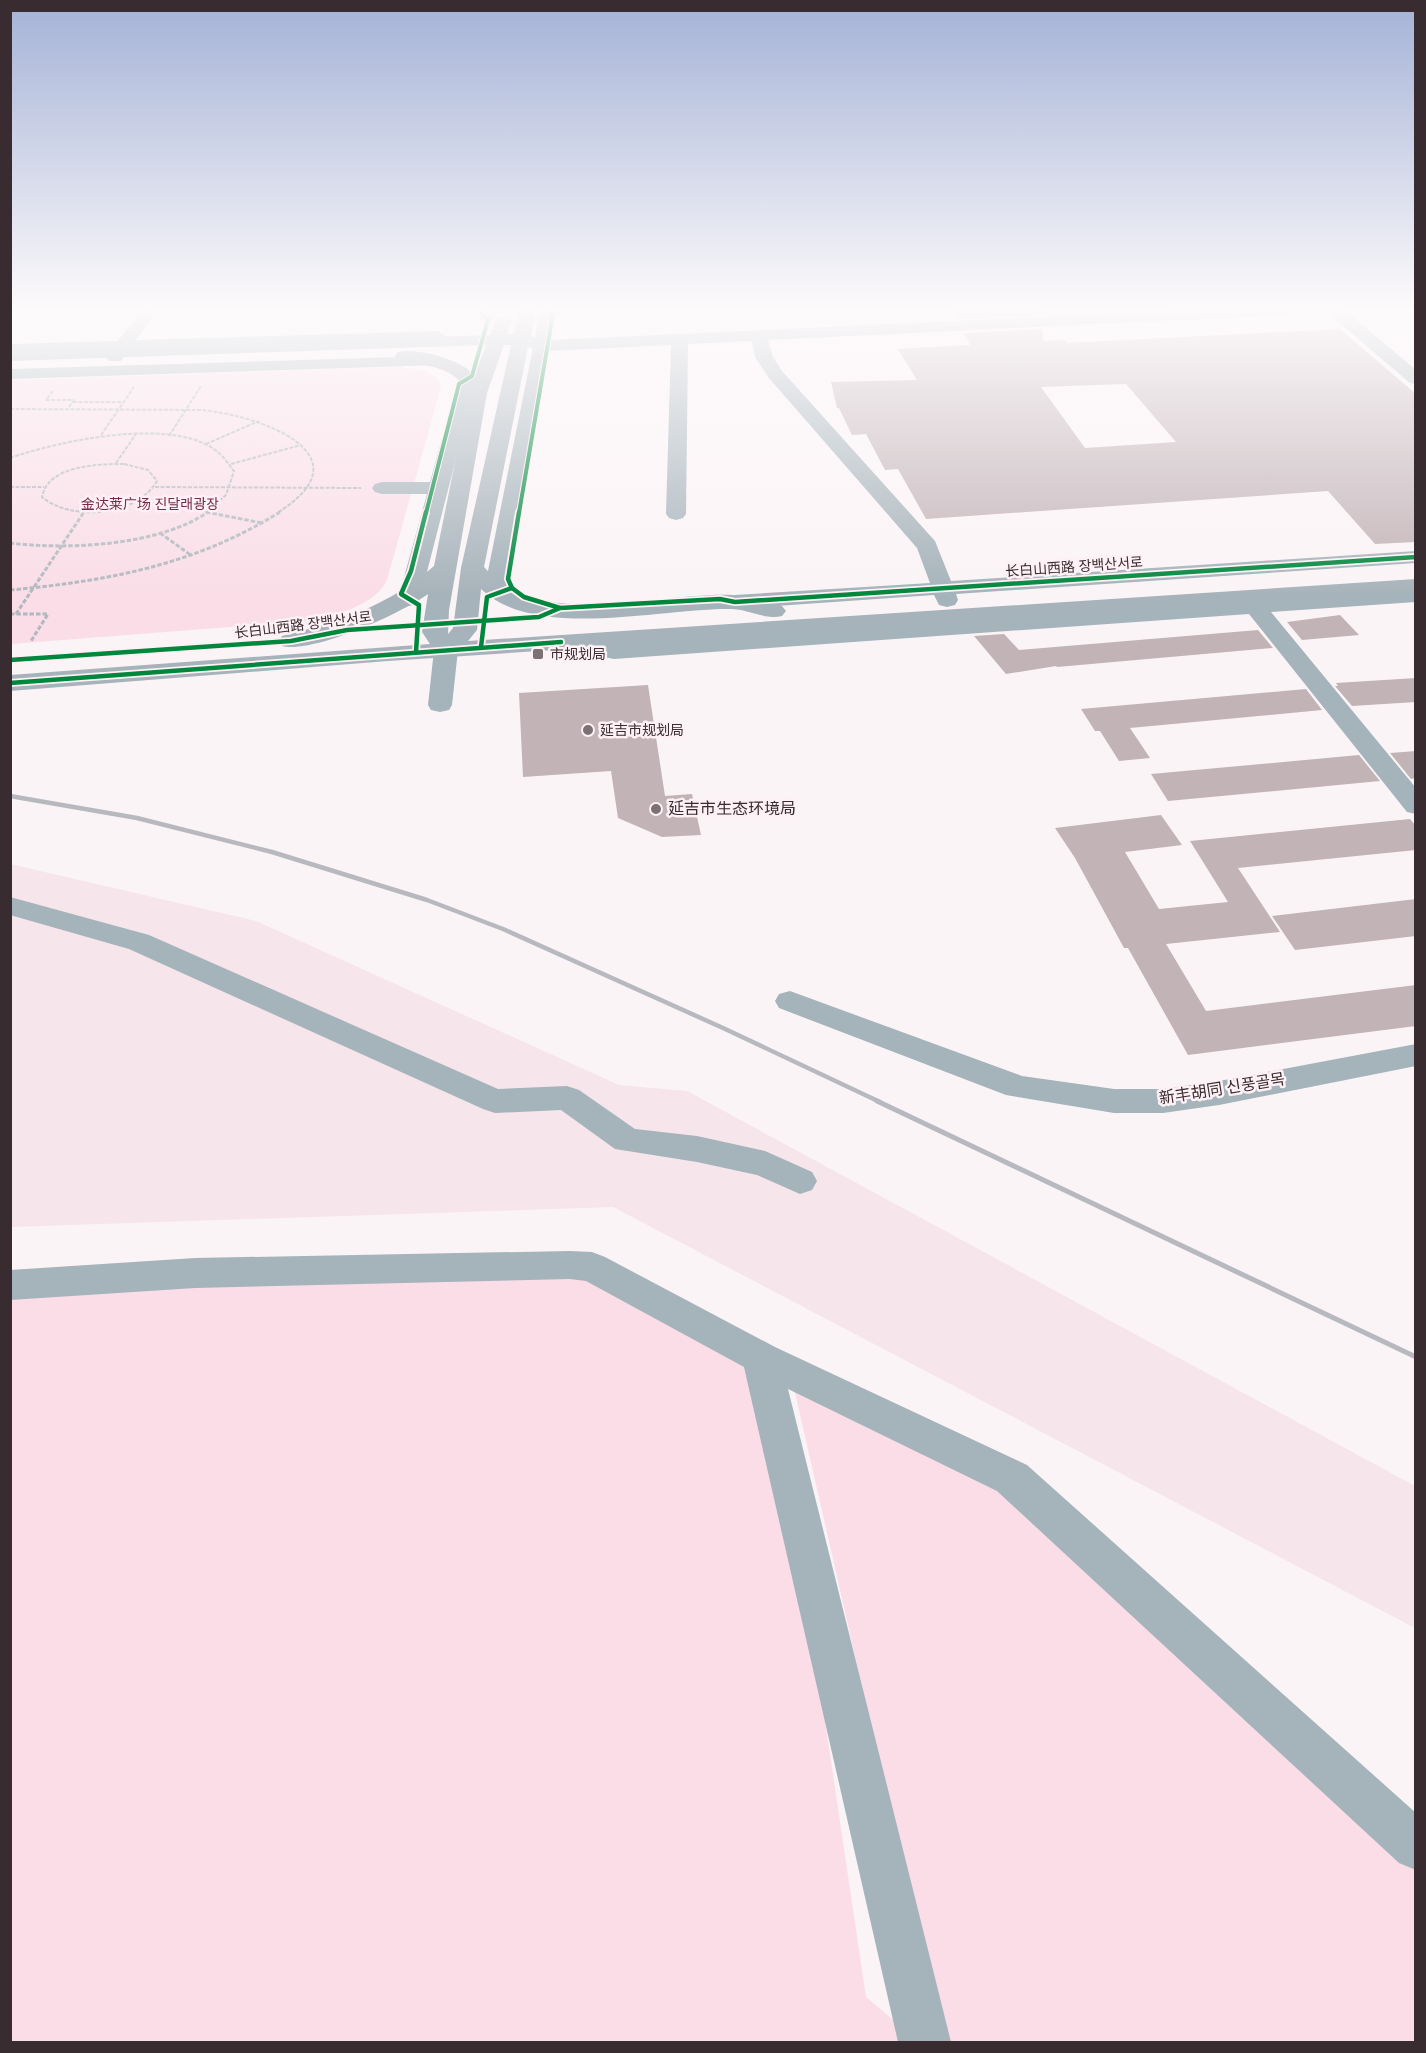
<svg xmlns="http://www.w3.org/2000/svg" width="1426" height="2053" viewBox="0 0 1426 2053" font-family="'Varela Round','Noto Sans SC','Noto Sans KR',sans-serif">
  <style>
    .built { fill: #f6e5ea }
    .green { fill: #fadde7 }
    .building { fill: #c2b3b7; fill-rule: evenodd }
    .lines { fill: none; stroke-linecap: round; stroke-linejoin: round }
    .path-far1 { stroke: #b2b8bd; stroke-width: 2; stroke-dasharray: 4 1.5; stroke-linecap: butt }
    .path { stroke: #b2b8bd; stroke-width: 3; stroke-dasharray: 4.5 2; stroke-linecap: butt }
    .minor { fill: #a5b3ba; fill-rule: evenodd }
    .major { fill: #a7b3ba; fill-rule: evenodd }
    .rail-far1 { stroke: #b7b9bf; stroke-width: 4.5 }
    .rail { stroke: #b7b9bf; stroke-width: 5 }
    .cycleway-far1-casing { stroke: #fef1f5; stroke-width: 6 }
    .cycleway-casing { stroke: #fef1f5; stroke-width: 8 }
    .cycleway-far1 { stroke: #00873e; stroke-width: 4 }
    .cycleway { stroke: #00873e; stroke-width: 4.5 }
    .poi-dot { fill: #7c7275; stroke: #fef1f5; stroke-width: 2 }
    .labels { text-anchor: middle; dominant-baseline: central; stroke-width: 5; stroke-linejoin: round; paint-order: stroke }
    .far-park-label { font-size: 14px; fill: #762a48; stroke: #fef1f5 }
    .far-street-label { font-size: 14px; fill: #382c30; stroke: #fef1f5 }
    .far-poi-label { font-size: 14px; fill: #382c30; stroke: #fef1f5; text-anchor: start }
    .poi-label { font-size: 16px; fill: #382c30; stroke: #fef1f5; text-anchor: start }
    .street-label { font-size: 16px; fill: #382c30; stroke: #fef1f5 }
  </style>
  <rect width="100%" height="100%" fill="#fbf4f6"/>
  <polygon class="built" points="10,864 256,921 619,1085 687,1091 1415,1486 1415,1628 613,1207 11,1227"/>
  <g class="green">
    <path d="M400 367C414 369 438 370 441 387L387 580C375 606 333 616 307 621L11 644 10 380Z"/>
    <polygon points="584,1263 771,1357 866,1997 917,2040 895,2042 11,2042 11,1294"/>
    <polygon points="794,1388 997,1477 1415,1860 1415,2042 943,2042"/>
  </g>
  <g class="building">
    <polygon points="951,308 1043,308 1043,315 956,319"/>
    <path d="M1043 329V341L1065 340 1067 343 1340 329 1416 394V542L1375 544 1328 491 926 519 898 469 885 470 866 434 852 435 839 408H837L831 382 917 380 898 349 970 345 964 333ZM1126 384 1176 442 1085 448 1041 387Z"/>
    <polygon points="1340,615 1359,635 1302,640 1287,622"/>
    <polygon points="1258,630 1273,648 1057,667 1056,666 1006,674 974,636 1004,634 1019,650"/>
    <polygon points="1416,678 1416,702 1352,706 1335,686 1338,686 1336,683"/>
    <polygon points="648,685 665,796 692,794 701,835 662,837 618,818 611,771 523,777 519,693"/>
    <polygon points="1306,689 1322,710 1130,728 1150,758 1119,761 1100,731 1095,731 1081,709"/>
    <polygon points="1416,751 1416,778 1411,779 1390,753"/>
    <polygon points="1359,755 1380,781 1168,801 1151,774"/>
    <polygon points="1161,815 1182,845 1125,852 1159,909 1228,902 1190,841 1410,819 1416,826 1416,850 1238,868 1280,932 1166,944 1206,1011 1416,985 1416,1026 1188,1055 1128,948 1124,948 1075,858 1055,828"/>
    <polygon points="1416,899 1416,936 1295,950 1272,916"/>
  </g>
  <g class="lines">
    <g class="path-far1">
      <polyline points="53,391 46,400 74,400 68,408"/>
      <polyline points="73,402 123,402"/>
      <path d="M10 409 202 410C257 415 372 454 277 513"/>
      <polyline points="101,435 134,387"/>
      <polyline points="169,436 201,386"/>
      <polyline points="206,444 259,421"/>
      <path d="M10 458C59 441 176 415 219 453 225 458 229 465 234 471L226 495 206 513"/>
      <polyline points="116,463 136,434"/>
      <path d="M124 464 148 470 157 481C137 516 72 522 42 497 48 465 98 464 124 464Z"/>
      <polyline points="231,464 301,445"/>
      <polyline points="10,487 44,487"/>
      <polyline points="155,487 361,488"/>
      <polyline points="206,512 211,513"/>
    </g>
    <g class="path">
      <polyline points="206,512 262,523"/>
      <polyline points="160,533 192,556"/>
      <path d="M10 543C67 550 159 546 208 512"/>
      <path d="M10 590C108 581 195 565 280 512"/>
      <polyline points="10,614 48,614 31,641"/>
      <polyline points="16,614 84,512"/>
    </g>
    <g class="minor">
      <polygon points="143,308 159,308 136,340 438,331 446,336 438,341 128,350 121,361 109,361 106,357 111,351 10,354 10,344 118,341"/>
      <polygon points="478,308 494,308 492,321 480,321"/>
      <polygon points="541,308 557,308 551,340 1233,308 1342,308 1416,370 1416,384 1410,383 1328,313 768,340 773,357 782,371 935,541 951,581 1416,551 1416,563 956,594 958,600 955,605 947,607 939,605 934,595 735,609 727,607 724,602 727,597 735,595 930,583 917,548 769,378 755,357 752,341 688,344 686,514 683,518 676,520 669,518 666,514 671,345 549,351 510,571 511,592 508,597 500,599 492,597 489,592 488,571"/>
      <polygon points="433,356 439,357 442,361 439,365 10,379 10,369"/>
      <polygon points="468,372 474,373 477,377 420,599 417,604 409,606 401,604 398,599 427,494 382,494 375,492 372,488 375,484 382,482 430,482 459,377 462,373"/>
      <path d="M1416 588V602L1271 612 1416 788V814L1407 812 1249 614 614 659 553 647 549 642 553 637 561 635 614 645 1239 601 1237 598 1240 593C1250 591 1255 592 1261 599Z"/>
      <polygon points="446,643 454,645 458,650 452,705 449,710 440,712 431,710 428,705 434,650 438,645"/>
      <polygon points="10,897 149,935 498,1089 567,1086 579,1090 635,1129 697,1136 765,1151 812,1172 817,1181 812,1190 800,1194 757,1175 697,1162 615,1149 561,1110 495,1113 483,1109 129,949 10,915"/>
      <polygon points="790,991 1022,1076 1114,1089 1163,1089 1219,1081 1416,1044 1416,1066 1219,1105 1163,1113 1114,1113 1006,1095 779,1008 775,1001 779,994"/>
      <polygon points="570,1251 592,1252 605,1257 775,1347 1027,1465 1416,1813 1416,1870 1399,1863 997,1491 788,1389 951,2042 898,2042 744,1367 586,1281 570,1279 195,1288 10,1300 10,1270 195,1258"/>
    </g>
    <path class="major" d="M520 308H536L531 336 548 342 551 346 548 350 542 351 528 347 484 567C490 573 496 580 504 585 560 624 668 592 733 595 750 596 766 602 782 606L786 611 782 616C766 620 750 610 733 609 664 607 536 642 481 589L477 630 468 641 1416 579V593L388 661 10 691V675L430 644 422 632 428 594C402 613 313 654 282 646L279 641 282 636C339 622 390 605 434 566L469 393C454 365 424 366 398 360L395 356 398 352C418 347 461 360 475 375L486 345 10 361V351L490 335 497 318H509L512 322 507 334H514ZM504 345H511L461 568 453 628 448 634 449 610 487 393Z"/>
    <polyline class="rail-far1" points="10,796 137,818 272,852 427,900 503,929 723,1028 880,1102"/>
    <polyline class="rail" points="877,1101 1416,1357"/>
    <defs>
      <g id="cycleway-far1">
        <polyline points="426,513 459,384 472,376 488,320 480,312 481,308"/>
        <polyline points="519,513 554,308"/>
      </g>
      <g id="cycleway">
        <polyline points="519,512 508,579 512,588 524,597 560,608 720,599 735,602 1416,557"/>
        <polyline points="481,647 487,597 512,588"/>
        <polyline points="416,652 419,605 401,594 411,571 426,512"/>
        <polyline points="10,660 291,641 347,630 539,617 560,608"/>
        <polyline points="10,683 561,642"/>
      </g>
    </defs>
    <use href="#cycleway-far1" class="cycleway-far1-casing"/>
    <use href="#cycleway" class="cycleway-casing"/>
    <use href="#cycleway-far1" class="cycleway-far1"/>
    <use href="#cycleway" class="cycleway"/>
  </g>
  <linearGradient id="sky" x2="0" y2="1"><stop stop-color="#a4b2d7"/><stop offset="0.52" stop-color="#fdfafb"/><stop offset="1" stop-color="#fdfafb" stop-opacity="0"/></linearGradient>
  <rect width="1426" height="595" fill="url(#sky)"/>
  <g class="poi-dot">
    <rect x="532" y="648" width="12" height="12" rx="3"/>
    <circle cx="588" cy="730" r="6"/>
    <circle cx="656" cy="809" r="6"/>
  </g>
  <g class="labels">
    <g class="far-park-label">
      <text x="150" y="504">金达莱广场 진달래광장</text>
    </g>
    <g class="far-street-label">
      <text transform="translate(1074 567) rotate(-4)">长白山西路 장백산서로</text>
      <text transform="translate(303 625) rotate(-7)">长白山西路 장백산서로</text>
    </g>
    <g class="far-poi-label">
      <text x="550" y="654">市规划局</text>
      <text x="600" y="730">延吉市规划局</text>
    </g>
    <g class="poi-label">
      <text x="668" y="809">延吉市生态环境局</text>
    </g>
    <g class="street-label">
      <text transform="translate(1222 1089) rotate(-9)">新丰胡同 신풍골목</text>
    </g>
  </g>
  <rect width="1426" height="2053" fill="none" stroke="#382c30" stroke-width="24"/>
</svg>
